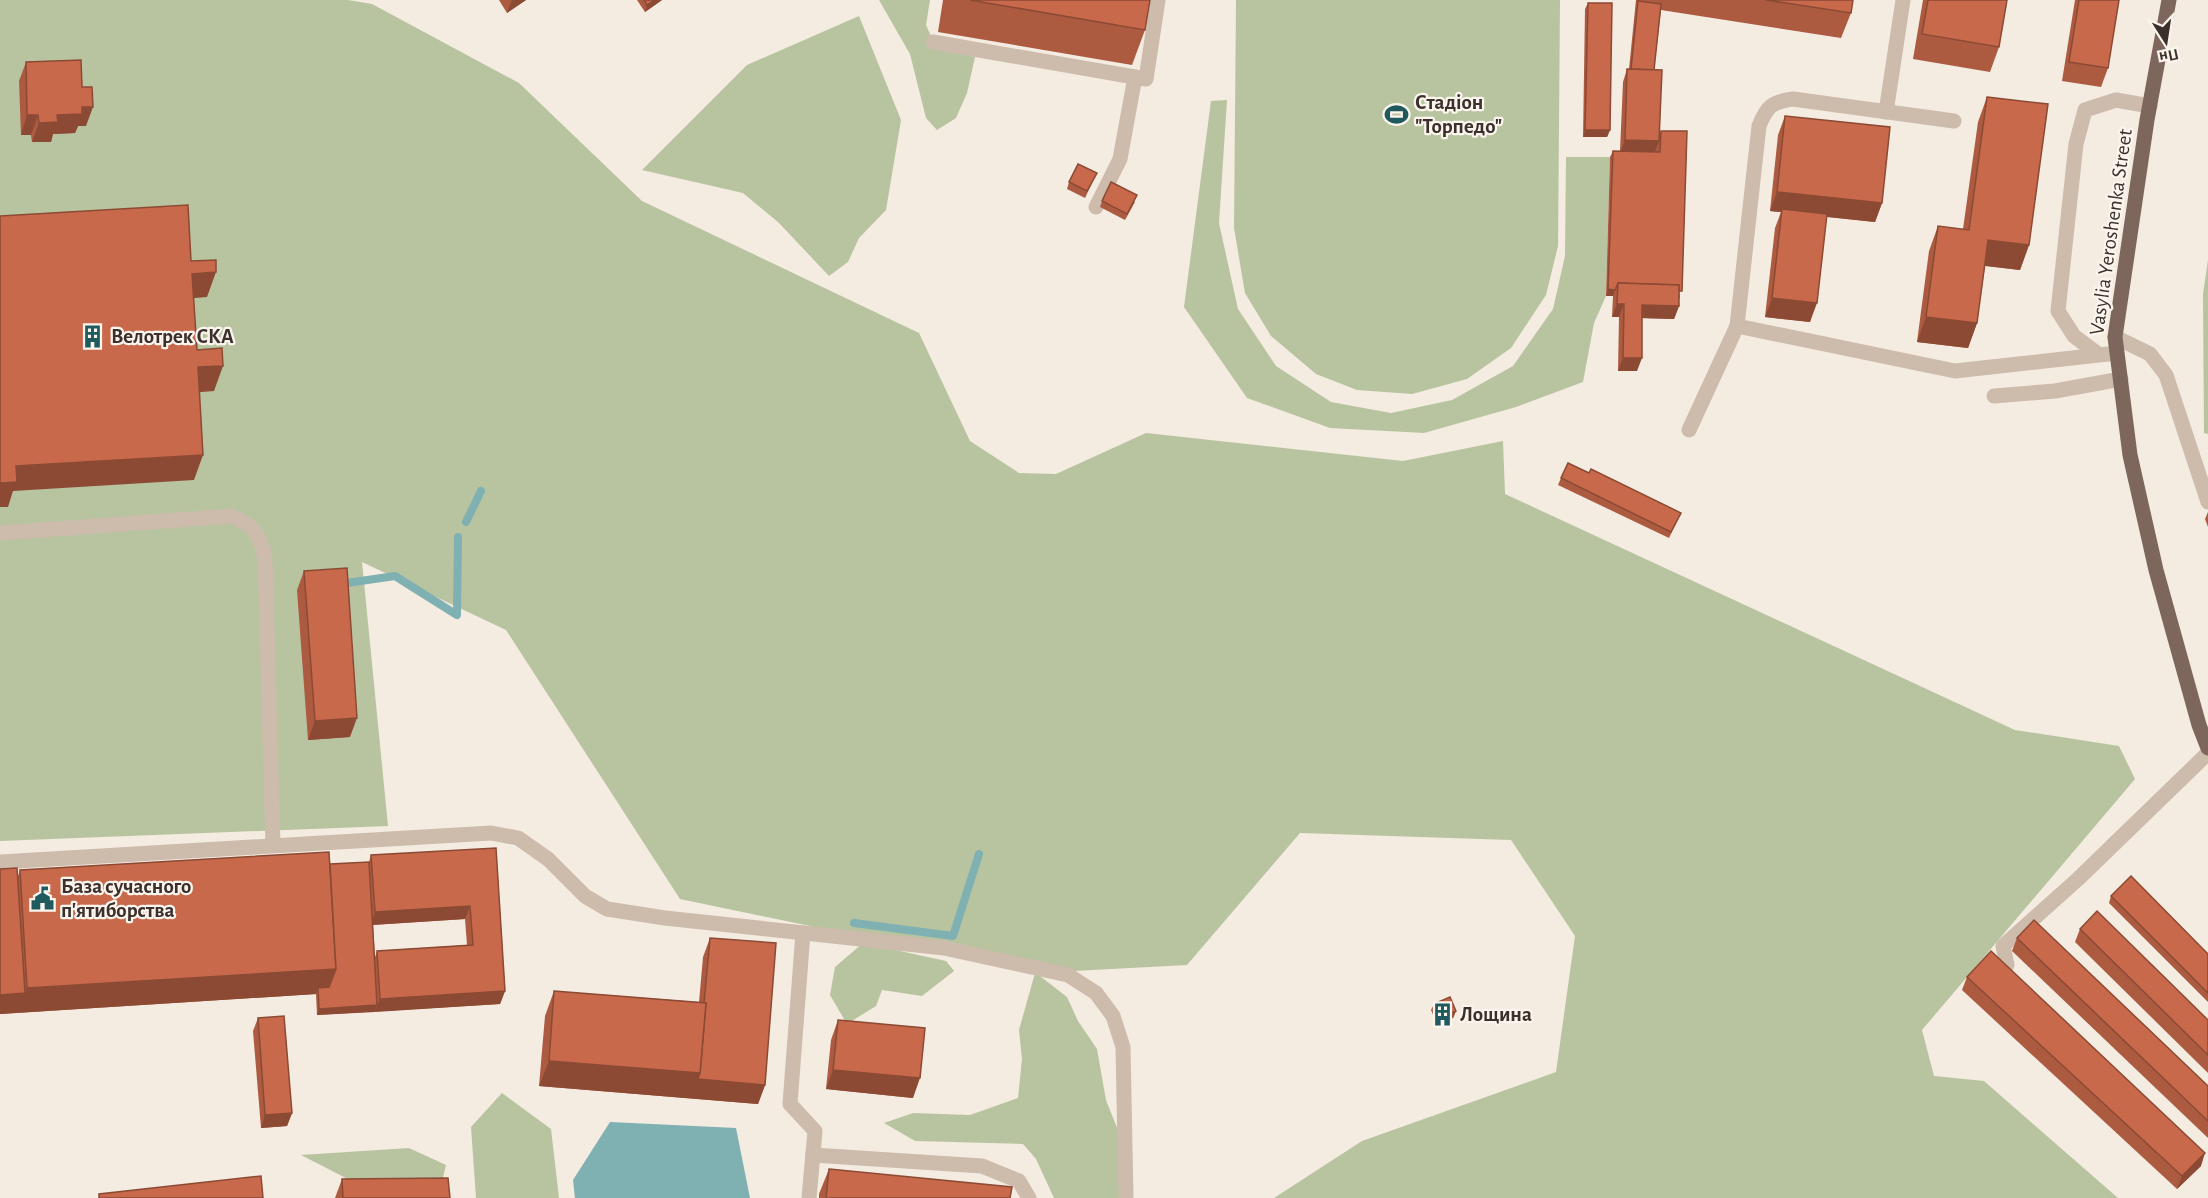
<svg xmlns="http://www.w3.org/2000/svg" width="2208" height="1198" viewBox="0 0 2208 1198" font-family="'Alegreya Sans',sans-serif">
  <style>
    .green { fill: #b8c4a0 }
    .water { fill: #7fb0b2 }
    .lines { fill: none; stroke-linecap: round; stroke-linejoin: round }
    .stream { stroke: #7fb0b2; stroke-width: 8 }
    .minor { stroke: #cdbbac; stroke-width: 15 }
    .major { stroke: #7d675c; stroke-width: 15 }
    .wall { fill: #ac5a40; fill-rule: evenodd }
    .shaded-wall { fill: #8c4a34 }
    .building { fill: #c8694b; stroke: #8c4a34; stroke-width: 1.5 }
    .labels { text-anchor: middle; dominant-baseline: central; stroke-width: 4.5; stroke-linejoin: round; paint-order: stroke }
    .poi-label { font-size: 21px; font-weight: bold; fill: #3b302b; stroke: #fbf5ee; text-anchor: start }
    .street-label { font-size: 21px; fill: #3b302b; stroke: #fbf5ee }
  </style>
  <rect width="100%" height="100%" fill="#f4ebe1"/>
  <g class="green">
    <polygon points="0,0 348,0 372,4 519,83 642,201 919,333 970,441 1019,473 1056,474 1146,433 1403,461 1503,441 1505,494 2015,730 2119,746 2135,779 1922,1030 1934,1076 1984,1081 2118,1198 1274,1198 1362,1141 1556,1072 1575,936 1511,840 1300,833 1187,965 1036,973 1067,997 1078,1021 1097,1049 1106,1100 1125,1148 1122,1198 1054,1198 1036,1159 1023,1144 915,1141 884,1123 913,1113 970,1115 1018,1098 1022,1059 1019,1030 1035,973 680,899 506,630 362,562 388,826 0,841"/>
    <polygon points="879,0 930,0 926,25 936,47 975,57 967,93 956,118 937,130 926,118 910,54"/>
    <polygon points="1236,0 1560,0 1558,246 1546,295 1511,348 1467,379 1412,394 1357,390 1316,374 1271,336 1245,293 1234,228"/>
    <polygon points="859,16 901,120 886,210 859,238 848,262 829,276 779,223 743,193 642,170 747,65"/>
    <polygon points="1227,100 1219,223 1238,309 1276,366 1331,402 1391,413 1452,400 1513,366 1553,309 1565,256 1566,157 1610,157 1606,296 1594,323 1583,382 1516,407 1424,433 1330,428 1247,398 1184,307 1211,101"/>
    <polygon points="2208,260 2208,434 2204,433 2203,294"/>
    <polygon points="863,943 946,961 954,971 922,996 882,990 876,1006 847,1024 830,995 835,967"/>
    <polygon points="502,1093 551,1129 559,1198 476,1198 471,1127"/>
    <polygon points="409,1148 446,1165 441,1186 377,1194 301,1155"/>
  </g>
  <polygon class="water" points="610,1122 736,1128 750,1198 575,1198 573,1180"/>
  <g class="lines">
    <g class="stream">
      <polyline points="466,522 481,491"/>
      <polyline points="340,584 395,576 457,615 458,537"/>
      <polyline points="854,923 953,936 979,854"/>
    </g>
    <g class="minor">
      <polyline points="933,42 1146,79 1158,0"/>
      <polyline points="1886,112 1903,0"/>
      <path d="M1954 121 1793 99C1772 102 1767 106 1759 126L1737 326 1955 371 2117 353"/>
      <polyline points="1096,207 1120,159 1135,77"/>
      <polyline points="2115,337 2150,354 2166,375 2208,502"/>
      <polyline points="2098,354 2074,336 2058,311 2076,144 2085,110 2116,100 2150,106"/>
      <polyline points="1994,396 2055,391 2121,379"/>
      <polyline points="1689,430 1737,326"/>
      <path d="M0 533 232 516C254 526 260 534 265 558L273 845"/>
      <polyline points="0,862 491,833 518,838 548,859 585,896 607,909 665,918 944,948 1068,975 1096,993 1113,1016 1123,1047 1126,1198"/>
      <polyline points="803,933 790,1104 815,1131 809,1198"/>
      <polyline points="2007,965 2003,946 2078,879 2208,753"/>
      <polyline points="813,1155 982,1166 1019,1181 1029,1198"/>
    </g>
    <polyline class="major" points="2169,0 2147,120 2115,337 2130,455 2156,570 2199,725 2208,748"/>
  </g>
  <g class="wall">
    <polygon points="499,0 526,0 507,13"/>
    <polygon points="637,0 662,0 645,12"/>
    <polygon points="943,0 1150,0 1145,30 1132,65 938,32"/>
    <polygon points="1636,0 1853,0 1851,13 1841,38 1661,10 1654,70 1659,135 1661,131 1680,298 1679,298 1679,306 1674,319 1642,318 1637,371 1618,371 1619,317 1612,317 1613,296 1606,296 1610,157 1613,151 1620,151 1623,82 1627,69 1629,69"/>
    <polygon points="1923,0 2007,0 1999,47 1990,72 1913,59"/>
    <polygon points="2075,0 2119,0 2108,68 2101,87 2062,81"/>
    <polygon points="1588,3 1610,130 1607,137 1583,137 1585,9"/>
    <polygon points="26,62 82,87 86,126 78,126 75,133 53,134 51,142 32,142 31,135 21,135 19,81"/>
    <polygon points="1987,97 2029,245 2020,270 1985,266 1977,323 1968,348 1917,342 1929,251 1938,226 1963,229 1978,122"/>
    <polygon points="1785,116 1882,203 1875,222 1827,217 1810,322 1765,317 1775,228 1781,212 1770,211 1778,135"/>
    <polygon points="1094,179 1085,198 1067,189 1069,182"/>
    <polygon points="1102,201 1135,202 1125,220 1100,207"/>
    <polygon points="1589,473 1678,519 1669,538 1558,485 1561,478"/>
    <polygon points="2208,512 2208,527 2205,519"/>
    <polygon points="304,571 350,737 308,740 297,590"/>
    <path d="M496 848 505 991 500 1004 317 1015 316 994 0 1014V869L18 876 20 870 330 864 369 862 371 855ZM465 919 467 945 377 951 375 957 373 925Z"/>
    <polygon points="2111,896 2208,954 2208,1002 2109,903"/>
    <polygon points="2080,929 2208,1020 2208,1073 2075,942"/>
    <polygon points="710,938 765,1085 758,1104 539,1086 545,1016 554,991 699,1002 703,957"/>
    <polygon points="2017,938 2208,1086 2208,1138 2012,951"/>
    <polygon points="1967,977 2201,1166 2177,1189 1962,990"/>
    <polygon points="1434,1004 1456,1011 1453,1018 1437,1024 1431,1010"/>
    <polygon points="258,1018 292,1113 287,1126 261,1128 253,1031"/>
    <polygon points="838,1020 913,1098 826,1089 831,1040"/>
    <polygon points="829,1169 1010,1198 819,1198 819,1194"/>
    <polygon points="342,1179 450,1198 335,1198"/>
  </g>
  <g class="shaded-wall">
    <polygon points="512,0 526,0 507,13"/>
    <polygon points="655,0 662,0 645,12 647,5"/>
    <polygon points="82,107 93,107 86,126 78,126 75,133 53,134 51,142 32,142 39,123 57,115"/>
    <polygon points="27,115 38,115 31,135 21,135"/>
    <polygon points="1585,130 1610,130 1607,137 1583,137"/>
    <polygon points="1625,140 1659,141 1654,154 1620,153"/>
    <polygon points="1777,192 1882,203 1875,222 1782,212 1782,209 1781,212 1770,211"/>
    <polygon points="1988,240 2029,245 2020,270 1979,265"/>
    <polygon points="216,272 207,297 183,299 192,274"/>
    <polygon points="1608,289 1615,290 1613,296 1606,296"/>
    <polygon points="1772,298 1817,303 1810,322 1765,317"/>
    <polygon points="1617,304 1624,304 1619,317 1612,317"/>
    <polygon points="1642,305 1679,306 1674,319 1638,318"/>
    <polygon points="1926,317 1977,323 1968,348 1917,342"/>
    <polygon points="1623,358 1642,358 1637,371 1618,371"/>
    <polygon points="223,366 214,391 189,393 198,367"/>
    <polygon points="203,455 194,480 13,491 8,507 0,507 0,483 16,466"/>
    <polygon points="357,718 350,737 308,740 315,721"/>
    <polygon points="470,906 465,919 370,925 375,912"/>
    <polygon points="336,969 327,994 318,988 316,994 0,1014 0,995 25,993 27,988"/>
    <polygon points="505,991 500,1004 375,1012 380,999"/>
    <polygon points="377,1005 375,1012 317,1015 319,1009"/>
    <polygon points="1456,1011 1453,1018 1437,1024 1440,1018"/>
    <polygon points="549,1061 700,1073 765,1085 758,1104 539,1086"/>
    <polygon points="833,1070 920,1078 913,1098 826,1089"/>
    <polygon points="292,1113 287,1126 261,1128 265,1115"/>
    <polygon points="2205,1153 2201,1166 2177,1189 2182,1176"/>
  </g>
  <g class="building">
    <polygon points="644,0 655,0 647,5"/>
    <polygon points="970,0 1150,0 1145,30"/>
    <polygon points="1766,0 1853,0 1851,13"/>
    <polygon points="1928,0 2007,0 1999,47 1922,34"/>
    <polygon points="2079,0 2119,0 2108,68 2069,62"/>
    <polygon points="1638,1 1661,4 1654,70 1631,69"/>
    <polygon points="1588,3 1612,3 1610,130 1585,130"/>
    <polygon points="81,60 82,87 92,87 93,107 82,107 82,114 57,115 58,122 39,123 38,115 27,115 26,62"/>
    <polygon points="1627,69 1662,70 1659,141 1625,140"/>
    <polygon points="1987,97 2048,104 2029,245 1988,240 1977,323 1926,317 1938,226 1969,230"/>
    <polygon points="1785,116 1890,127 1882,203 1777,192"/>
    <polygon points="1661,131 1687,131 1682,291 1679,291 1679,285 1618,283 1615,290 1608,289 1613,151 1660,152"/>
    <polygon points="1078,164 1097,173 1087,191 1069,182"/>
    <polygon points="1111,182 1137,195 1127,214 1102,201"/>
    <polygon points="188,205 191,261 216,260 216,272 192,274 197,350 222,348 223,366 198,367 203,455 16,466 17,482 0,483 0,216"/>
    <polygon points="1782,209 1827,214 1817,303 1772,298"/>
    <polygon points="1618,283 1679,285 1679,306 1642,305 1642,358 1623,358 1624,304 1617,304"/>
    <polygon points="1568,463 1589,473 1591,469 1681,513 1671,532 1561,478"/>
    <polygon points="347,568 357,718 315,721 304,571"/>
    <polygon points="496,848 505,991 380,999 377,951 473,945 470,906 375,912 371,855"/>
    <polygon points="329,852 336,969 27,988 20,870"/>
    <polygon points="369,862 377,1005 319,1009 318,988 329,987 336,969 330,864"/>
    <polygon points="17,868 25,993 0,995 0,869"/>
    <polygon points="2131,876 2208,954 2208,993 2111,896"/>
    <polygon points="2097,911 2208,1020 2208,1055 2080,929"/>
    <polygon points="2034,920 2208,1086 2208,1121 2017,938"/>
    <polygon points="710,938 776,943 765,1085 698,1079 700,1073 706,1003 704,1003"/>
    <polygon points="1991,951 2205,1153 2182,1176 1967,977"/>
    <polygon points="554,991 706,1003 700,1073 549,1061"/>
    <polygon points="1450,997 1456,1011 1440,1018 1434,1004"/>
    <polygon points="284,1016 292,1113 265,1115 258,1018"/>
    <polygon points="838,1020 925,1028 920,1078 833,1070"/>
    <polygon points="829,1169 1012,1187 1010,1198 826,1198"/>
    <polygon points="261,1176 263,1198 99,1198 99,1194"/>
    <polygon points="448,1178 450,1198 343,1198 342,1179"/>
  </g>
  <defs>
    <symbol id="stadium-bare" viewBox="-9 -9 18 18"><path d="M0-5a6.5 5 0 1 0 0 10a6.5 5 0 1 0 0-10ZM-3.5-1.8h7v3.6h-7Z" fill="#1f5a5e" stroke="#fbf5ee" stroke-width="2.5" paint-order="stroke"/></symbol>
    <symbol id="building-bare" viewBox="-9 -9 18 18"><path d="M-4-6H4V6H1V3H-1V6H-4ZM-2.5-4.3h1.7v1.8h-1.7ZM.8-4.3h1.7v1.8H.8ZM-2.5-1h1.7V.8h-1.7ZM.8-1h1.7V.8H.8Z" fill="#1f5a5e" stroke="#fbf5ee" stroke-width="2.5" paint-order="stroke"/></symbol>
    <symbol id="civic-bare" viewBox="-9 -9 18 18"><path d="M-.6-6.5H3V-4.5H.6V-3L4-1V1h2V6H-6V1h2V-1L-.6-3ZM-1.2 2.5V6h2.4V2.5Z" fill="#1f5a5e" stroke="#fbf5ee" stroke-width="2.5" paint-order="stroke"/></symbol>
  </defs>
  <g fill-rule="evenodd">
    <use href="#stadium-bare" x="1380" y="98" width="33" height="33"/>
    <use href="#building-bare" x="76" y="320" width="33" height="33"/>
    <use href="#civic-bare" x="26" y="882" width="33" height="33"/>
    <use href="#building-bare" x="1426" y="998" width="33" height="33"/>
  </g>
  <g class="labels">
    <g class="poi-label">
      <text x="1415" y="102">Стадіон<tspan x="1415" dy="24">"Торпедо"</tspan></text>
      <text x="111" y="336">Велотрек СКА</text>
      <text x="61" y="886">База сучасного<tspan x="61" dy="24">п'ятиборства</tspan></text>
      <text x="1460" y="1014">Лощина</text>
    </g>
    <g class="street-label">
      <text transform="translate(2111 232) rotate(-82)">Vasylia Yeroshenka Street</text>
    </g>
  </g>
  <g transform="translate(2166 42) rotate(168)" stroke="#fbf5ee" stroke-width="4.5" paint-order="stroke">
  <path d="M0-4.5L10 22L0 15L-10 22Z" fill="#3b302b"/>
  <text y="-9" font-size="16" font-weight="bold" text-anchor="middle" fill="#3b302b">Пн</text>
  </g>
</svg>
